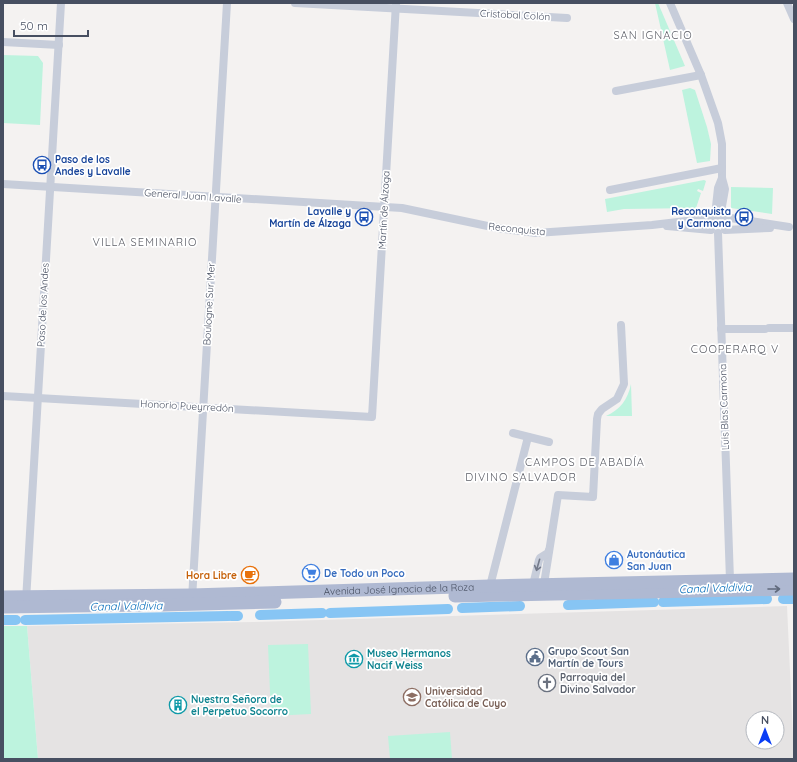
<svg xmlns="http://www.w3.org/2000/svg" width="797" height="762" viewBox="0 0 797 762" font-family="Quicksand,sans-serif">
  <style>
    .education { fill: #e5e3e3; fill-rule: evenodd }
    .green { fill: #bdf3de }
    .lines { fill: none; stroke-linecap: round; stroke-linejoin: round }
    .canal { stroke: #87c5f4; stroke-width: 10 }
    .street { stroke: #c7cdda; stroke-width: 8 }
    .primary { stroke: #afb9d2; stroke-width: 13 }
    .oneway { stroke: #747b8b }
    .oneway2 { stroke: #616a7d }
    .labels { text-anchor: middle; dominant-baseline: central; stroke-width: 3.5; stroke-linejoin: round; paint-order: stroke }
    .street-label { font-size: 10px; fill: #474f61; stroke: #fff }
    .transit-label { font-size: 10px; font-weight: bold; fill: #164399; stroke: #fff; text-anchor: end }
    .shop-label { font-size: 10px; font-weight: bold; fill: #366cbe; stroke: #fff; text-anchor: start }
    .food-label { font-size: 10px; font-weight: bold; fill: #c56008; stroke: #fff; text-anchor: end }
    .service-label { font-size: 10px; font-weight: bold; fill: #4e5e75; stroke: #fff; text-anchor: start }
    .culture-label { font-size: 10px; font-weight: bold; fill: #0d838f; stroke: #fff; text-anchor: start }
    .worship-label { font-size: 10px; font-weight: bold; fill: #5b616d; stroke: #fff; text-anchor: start }
    .education-label { font-size: 10px; font-weight: bold; fill: #785e54; stroke: #fff; text-anchor: start }
    .neighbourhood-label { font-size: 11px; letter-spacing: 1px; fill: #5d5f67; stroke: #fff }
    .water-label { font-size: 11px; font-style: italic; fill: #006bba; stroke: #fff }
  </style>
  <rect width="100%" height="100%" fill="#f4f2f1"/>
  <path class="education" d="M787 606 794 759H38L27 626 253 622ZM753 718H777V742H753Z"/>
  <g class="green">
    <polygon points="655,3 658,3 685,66 670,70"/>
    <polygon points="3,55 38,56 43,63 40,125 3,123"/>
    <polygon points="690,88 695,90 707,127 711,144 710,161 697,163 682,90"/>
    <polygon points="704,180 706,181 703,191 698,189 697,191 701,193 696,208 624,209 607,212 605,199"/>
    <polygon points="731,187 773,188 772,214 731,208"/>
    <path d="M631 384 632 416H606C620 410 628 399 631 384Z"/>
    <polygon points="3,626 27,626 38,759 3,759"/>
    <polygon points="308,644 311,714 271,716 268,645"/>
    <polygon points="450,732 452,759 390,759 388,736"/>
  </g>
  <g class="lines">
    <g class="canal">
      <polyline points="783,599 794,599"/>
      <polyline points="663,602 767,599"/>
      <polyline points="568,605 654,602"/>
      <polyline points="462,608 520,606"/>
      <polyline points="330,613 448,609"/>
      <polyline points="260,615 322,613"/>
      <polyline points="231,616 238,616"/>
      <polyline points="3,620 16,620"/>
      <polyline points="25,620 228,616"/>
    </g>
    <g class="street">
      <polyline points="295,3 567,18"/>
      <polyline points="670,3 701,75 718,123 722,144 722,178 725,189 722,206 723,216"/>
      <polyline points="787,3 794,19"/>
      <polyline points="3,42 59,45"/>
      <polyline points="616,91 701,75"/>
      <polyline points="3,184 402,208 497,228 536,233 652,225 712,218 717,215 724,217 789,227"/>
      <polyline points="610,190 722,168"/>
      <polyline points="715,216 718,188 722,178"/>
      <polyline points="667,226 711,230"/>
      <polyline points="725,230 770,228"/>
      <polyline points="718,233 730,580"/>
      <polyline points="769,328 794,328"/>
      <polyline points="721,329 765,329"/>
      <polyline points="3,396 372,417 396,3"/>
      <polyline points="513,433 549,442"/>
      <polyline points="544,584 558,495 593,497 597,419 598,414 602,409 617,399 624,384 621,325"/>
      <polyline points="533,585 539,560 540,558 548,553 549,550"/>
      <polyline points="490,586 528,437"/>
      <polyline points="192,599 227,3"/>
      <polyline points="26,601 61,3"/>
    </g>
    <g class="primary">
      <polyline points="455,596 794,589"/>
      <path id="s1" d="M3 597 192 595 490 586 794 579"/>
      <polyline points="163,605 275,602"/>
      <polyline points="3,607 141,605"/>
    </g>
  </g>
  <defs><path id="oneway-shaft" d="M-6 0H5M1.5-3L5.5 0L1.5 3" fill="none" stroke-width="1.6" stroke-linecap="round" stroke-linejoin="round"/></defs>
  <use class="oneway" href="#oneway-shaft" transform="translate(538 565) rotate(106)"/>
  <use class="oneway2" href="#oneway-shaft" transform="translate(774 589)"/>
  <defs>
    <symbol id="bus-ring" viewBox="-11 -11 22 22"><circle r="9.5" fill="#fff" stroke="#1a4fb4" stroke-width="1.5"/><path d="M-5-6H5V4H4V6H2V4H-2V6H-4V4H-5ZM-3.5-4V0h7V-4ZM-3.5 1.2v1.5H-2V1.2ZM2 1.2v1.5H3.5V1.2Z" fill="#1a4fb4"/></symbol>
    <symbol id="shop-ring" viewBox="-11 -11 22 22"><circle r="9.5" fill="#fff" stroke="#3f7fe0" stroke-width="1.5"/><path d="M-5-2.5h2.3a2.7 3.5 0 0 1 5.4 0H5L5.5 6h-11ZM-1.5-2.5h3a1.5 2.3 0 0 0-3 0Z" fill="#3f7fe0"/></symbol>
    <symbol id="supermarket-ring" viewBox="-11 -11 22 22"><circle r="9.5" fill="#fff" stroke="#3f7fe0" stroke-width="1.5"/><path d="M-6-5.5h2.5l.6 2H6L4.5 2H-2.5L-4.4-4H-6ZM-1.5 3.2a1.3 1.3 0 1 0 .1 0ZM3 3.2a1.3 1.3 0 1 0 .1 0Z" fill="#3f7fe0"/></symbol>
    <symbol id="cafe-ring" viewBox="-11 -11 22 22"><circle r="9.5" fill="#fff" stroke="#e8710a" stroke-width="1.5"/><path d="M-5.5-4.5H6V0H3Q3 3.5 0 3.5H-2.5Q-5.5 3.5-5.5 0ZM3-3.2v2h1.7v-2ZM-6 4.5H4V6H-6Z" fill="#e8710a"/></symbol>
    <symbol id="civic-ring" viewBox="-11 -11 22 22"><circle r="9.5" fill="#fff" stroke="#5c6f8a" stroke-width="1.5"/><path d="M-.6-6.5H3V-4.5H.6V-3L4-1V1h2V6H-6V1h2V-1L-.6-3ZM-1.2 2.5V6h2.4V2.5Z" fill="#5c6f8a"/></symbol>
    <symbol id="museum-ring" viewBox="-11 -11 22 22"><circle r="9.5" fill="#fff" stroke="#0f9aa8" stroke-width="1.5"/><path d="M0-6L6-3V-2H-6V-3ZM-5-1h2V3h-2ZM-1-1h2V3h-2ZM3-1h2V3H3ZM-6 4H6V6H-6Z" fill="#0f9aa8"/></symbol>
    <symbol id="church-ring" viewBox="-11 -11 22 22"><circle r="9.5" fill="#fff" stroke="#6b7280" stroke-width="1.5"/><path d="M-1.2-6h2.4v3.5h3.3v2.4h-3.3V6h-2.4V-.1h-3.3v-2.4h3.3Z" fill="#6b7280"/></symbol>
    <symbol id="university-ring" viewBox="-11 -11 22 22"><circle r="9.5" fill="#fff" stroke="#8d6e63" stroke-width="1.5"/><path d="M0-5L7-2L0 1L-7-2ZM-4 1L0 2.5L4 1V4Q0 6-4 4Z" fill="#8d6e63"/></symbol>
    <symbol id="building-ring" viewBox="-11 -11 22 22"><circle r="9.5" fill="#fff" stroke="#0f9aa8" stroke-width="1.5"/><path d="M-4-6H4V6H1V3H-1V6H-4ZM-2.5-4.3h1.7v1.8h-1.7ZM.8-4.3h1.7v1.8H.8ZM-2.5-1h1.7V.8h-1.7ZM.8-1h1.7V.8H.8Z" fill="#0f9aa8"/></symbol>
  </defs>
  <g fill-rule="evenodd">
    <use href="#bus-ring" x="32" y="155" width="20" height="20"/>
    <use href="#bus-ring" x="354" y="207" width="20" height="20"/>
    <use href="#bus-ring" x="734" y="207" width="20" height="20"/>
    <use href="#shop-ring" x="604" y="550" width="20" height="20"/>
    <use href="#supermarket-ring" x="301" y="563" width="20" height="20"/>
    <use href="#cafe-ring" x="240" y="565" width="20" height="20"/>
    <use href="#civic-ring" x="525" y="647" width="20" height="20"/>
    <use href="#museum-ring" x="344" y="649" width="20" height="20"/>
    <use href="#church-ring" x="537" y="673" width="20" height="20"/>
    <use href="#university-ring" x="402" y="687" width="20" height="20"/>
    <use href="#building-ring" x="168" y="695" width="20" height="20"/>
  </g>
  <g class="labels">
    <g class="street-label">
      <text transform="translate(515 15) rotate(3)">Cristobal Colón</text>
      <text transform="translate(193 196) rotate(4)">General Juan Lavalle</text>
      <text transform="translate(384 210) rotate(-87)">Martín de Álzaga</text>
      <text transform="translate(517 229) rotate(6)">Reconquista</text>
      <text transform="translate(209 304) rotate(-87)">Boulogne Sur Mer</text>
      <text transform="translate(43 305) rotate(-87)">Paso de los Andes</text>
      <text transform="translate(187 406) rotate(3)">Honorio Pueyrredón</text>
      <text transform="translate(724 407) rotate(-92)">Luis Blas Carmona</text>
      <text stroke="none"><textPath href="#s1" startOffset="396">Avenida José Ignacio de la Roza</textPath></text>
    </g>
    <g class="transit-label">
      <text x="55" y="159" text-anchor="start">Paso de los<tspan x="55" dy="12">Andes y Lavalle</tspan></text>
      <text x="351" y="211">Lavalle y<tspan x="351" dy="12">Martín de Álzaga</tspan></text>
      <text x="731" y="211">Reconquista<tspan x="731" dy="12">y Carmona</tspan></text>
    </g>
    <g class="shop-label">
      <text x="627" y="554">Autonáutica<tspan x="627" dy="12">San Juan</tspan></text>
      <text x="324" y="573">De Todo un Poco</text>
    </g>
    <g class="food-label">
      <text x="237" y="575">Hora Libre</text>
    </g>
    <g class="service-label">
      <text x="548" y="651">Grupo Scout San<tspan x="548" dy="12">Martín de Tours</tspan></text>
    </g>
    <g class="culture-label">
      <text x="367" y="653">Museo Hermanos<tspan x="367" dy="12">Nacif Weiss</tspan></text>
      <text x="191" y="699">Nuestra Señora de<tspan x="191" dy="12">el Perpetuo Socorro</tspan></text>
    </g>
    <g class="worship-label">
      <text x="560" y="677">Parroquia del<tspan x="560" dy="12">Divino Salvador</tspan></text>
    </g>
    <g class="education-label">
      <text x="425" y="691">Universidad<tspan x="425" dy="12">Católica de Cuyo</tspan></text>
    </g>
    <g class="neighbourhood-label">
      <text x="653" y="35">SAN IGNACIO</text>
      <text x="145" y="242">VILLA SEMINARIO</text>
      <text x="735" y="349">COOPERARQ V</text>
      <text x="585" y="462">CAMPOS DE ABADÍA</text>
      <text x="521" y="477">DIVINO SALVADOR</text>
    </g>
    <g class="water-label">
      <text transform="translate(715 588) rotate(-2)">Canal Valdivia</text>
      <text transform="translate(126 606) rotate(-1)">Canal Valdivia</text>
    </g>
  </g>
  <rect width="797" height="762" fill="none" stroke="#474f61" stroke-width="8"/>
  <g transform="translate(765 730)"><circle r="19" fill="#ffffff" stroke="#b5b9c0"/>
  <path d="M0-3L7 15L0 10L-7 15Z" fill="#0a3df5"/>
  <text y="-6" font-size="11" font-weight="bold" text-anchor="middle" fill="#474f61">N</text>
  </g>
  <path d="M14 30v6h74v-6" fill="none" stroke="#474f61" stroke-width="2"/>
  <text x="20" y="30" font-size="12" fill="#474f61" stroke="#ffffff" stroke-width="3" paint-order="stroke">50 m</text>
</svg>
